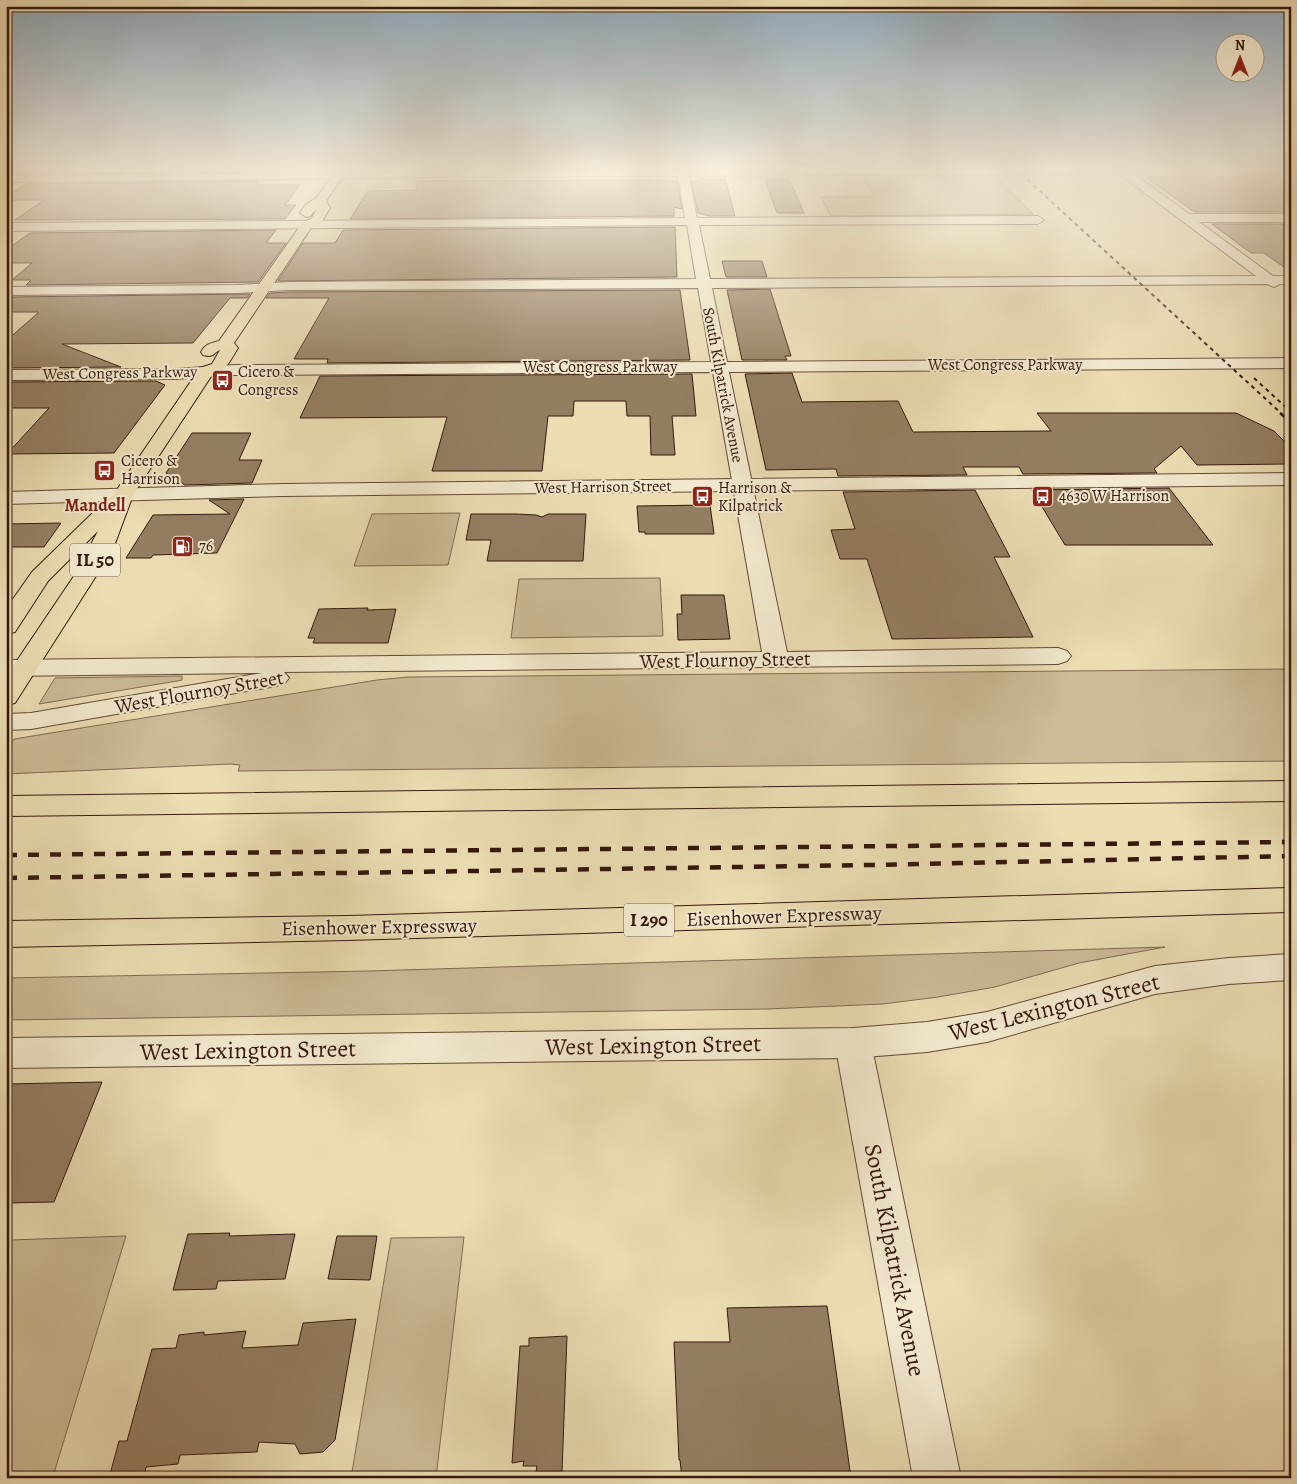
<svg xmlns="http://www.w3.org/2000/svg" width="1297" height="1484" viewBox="0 0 1297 1484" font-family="Alegreya,serif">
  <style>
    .green { fill: #ccbb96; stroke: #806a51 }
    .building { fill: #947e62; stroke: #35180c }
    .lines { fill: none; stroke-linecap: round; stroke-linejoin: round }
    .minor-casing { stroke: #624936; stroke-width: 2 }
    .tertiary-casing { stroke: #624936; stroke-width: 2 }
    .primary-casing { stroke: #35180c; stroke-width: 2 }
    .motorway-casing { stroke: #35180c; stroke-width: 2 }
    .minor { fill: #f2e8cd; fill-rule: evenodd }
    .tertiary { fill: #f2e8cd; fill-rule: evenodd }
    .primary { fill: #ebdcb2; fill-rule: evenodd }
    .motorway { fill: #ebdcb2; fill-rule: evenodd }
    .rail-far2 { stroke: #35180c; stroke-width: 2; stroke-dasharray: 4 4; stroke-linecap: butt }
    .rail-far1 { stroke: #35180c; stroke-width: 2.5; stroke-dasharray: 6 6; stroke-linecap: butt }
    .rail { stroke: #35180c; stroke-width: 4.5; stroke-dasharray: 11 11; stroke-linecap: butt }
    .labels { text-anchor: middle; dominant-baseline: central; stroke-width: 4; stroke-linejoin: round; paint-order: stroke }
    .far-street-label { font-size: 16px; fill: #35180c; stroke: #f2e8cd }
    .far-poi-label { font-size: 16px; fill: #35180c; stroke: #f2e8cd; text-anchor: start }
    .far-neighbourhood-label { font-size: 18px; font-weight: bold; fill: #7a1f14; stroke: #f2e8cd }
    .shield { fill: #f2e8cd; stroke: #6e5646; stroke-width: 1 }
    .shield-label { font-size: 19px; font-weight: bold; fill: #35180c }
    .street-label { font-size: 20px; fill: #35180c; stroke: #f2e8cd }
    .near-street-label { font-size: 24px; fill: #35180c; stroke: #f2e8cd }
  </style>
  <rect width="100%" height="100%" fill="#ebdcb2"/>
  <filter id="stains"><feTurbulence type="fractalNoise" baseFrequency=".004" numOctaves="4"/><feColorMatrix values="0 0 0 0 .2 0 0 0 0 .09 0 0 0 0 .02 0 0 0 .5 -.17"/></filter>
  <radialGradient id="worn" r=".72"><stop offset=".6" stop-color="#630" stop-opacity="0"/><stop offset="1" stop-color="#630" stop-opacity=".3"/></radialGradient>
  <g class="green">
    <polygon points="995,176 1033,214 831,216 821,197 875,197 863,177"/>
    <polygon points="460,513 448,565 354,566 372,514"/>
    <polygon points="660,578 663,636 511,638 519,579"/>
    <polygon points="1291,669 1291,761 238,771 240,765 230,764 6,774 6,751 14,739 377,680 408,677"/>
    <polygon points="182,676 182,680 177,681 39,704 55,678"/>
    <polygon points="1165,947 1079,963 995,987 938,997 883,1004 767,1009 6,1020 6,978 369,971"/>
    <polygon points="126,1236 54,1473 6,1476 6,1249 10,1240"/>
    <polygon points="464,1237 436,1478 351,1478 391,1238"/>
  </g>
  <g class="building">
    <polygon points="48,169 269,169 267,172 41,174"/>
    <polygon points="1280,176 1291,176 1291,212 1194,212 1146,177"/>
    <polygon points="699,179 725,179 735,216 709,216 698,213 691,181 699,181"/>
    <polygon points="765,179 789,179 804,213 777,213"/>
    <polygon points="635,180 677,181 682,209 674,207 674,216 350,219 368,191 416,190 417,181"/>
    <polygon points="259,181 256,185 300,185 285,205 296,205 285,219 15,220 44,200 6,200 6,197 26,184"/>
    <polygon points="1212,224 1291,224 1291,272 1264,253 1251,253"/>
    <polygon points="675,227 677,277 278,281 303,243 335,243 343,230"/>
    <polygon points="276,230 266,243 286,243 258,282 26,285 31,280 12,280 32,263 6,263 6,250 30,233"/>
    <polygon points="722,261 762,261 767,277 726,277"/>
    <polygon points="770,289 791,356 785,356 787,360 742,360 727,290"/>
    <polygon points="680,290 690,360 327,363 328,359 294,359 329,298 266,298 270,293 289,292"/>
    <polygon points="250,294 247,298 230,298 193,343 62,344 121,367 6,368 6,341 39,312 6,312 6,301 11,297"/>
    <polygon points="792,373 802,402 898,401 913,432 1051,431 1037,413 1236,413 1274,431 1291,448 1291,464 1197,465 1181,446 1154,469 1157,473 1023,474 1019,467 963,467 967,475 838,476 836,469 766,470 745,374"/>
    <polygon points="692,374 696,416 672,416 675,455 651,455 650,416 627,416 626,401 574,401 573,416 548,416 542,471 432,471 447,417 300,418 320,376"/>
    <polygon points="156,381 165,385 114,453 7,454 49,408 6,408 6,382"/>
    <polygon points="192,433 251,433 239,460 262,460 252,483 185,485 166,473"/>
    <polygon points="1169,488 1213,545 1065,545 1032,490"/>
    <polygon points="975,490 1010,557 994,557 1033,637 892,639 867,559 840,559 831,530 855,529 843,492"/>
    <polygon points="244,499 217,553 153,555 151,558 126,558 153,515 230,514 209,500"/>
    <polygon points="710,505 714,534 645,534 645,532 639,532 637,506"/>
    <polygon points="471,514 516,514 536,515 542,517 548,514 586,514 583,561 487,561 491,540 466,540"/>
    <polygon points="61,523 44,547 6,547 6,524"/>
    <polygon points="681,595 724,595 730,639 678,640 677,614 682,614"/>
    <polygon points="368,608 367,610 396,609 388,643 313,643 315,638 308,638 319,609"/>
    <polygon points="102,1082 54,1202 6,1203 6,1084"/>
    <polygon points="230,1233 229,1236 295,1234 285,1279 218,1281 216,1289 173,1290 188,1234"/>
    <polygon points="337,1236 377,1236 370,1280 328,1279"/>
    <polygon points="827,1306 851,1478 682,1478 680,1460 679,1460 674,1342 730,1342 727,1308"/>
    <polygon points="356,1319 335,1440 323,1452 300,1454 295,1444 259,1442 257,1452 180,1455 178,1464 146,1467 144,1478 109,1478 119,1441 127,1441 152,1349 176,1348 179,1335 204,1332 204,1335 246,1331 242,1348 298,1345 303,1323"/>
    <polygon points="567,1336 562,1472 536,1472 537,1466 523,1466 524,1461 512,1463 520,1346 529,1346 529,1338"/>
  </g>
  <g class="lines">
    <defs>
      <g id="minor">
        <polygon points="677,169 687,169 697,218 1038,216 1044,220 1038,224 699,225 710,279 1256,276 1118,173 1118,169 1127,169 1189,214 1291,214 1291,222 1199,222 1273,276 1291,276 1291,284 1280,284 1274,287 1267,284 712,288 727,362 1291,358 1291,368 729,372 787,652 1058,648 1067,651 1071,656 1067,661 1058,664 284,672 289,678 285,683 276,686 31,729 6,730 6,714 31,713 262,673 6,676 6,660 762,652 713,372 235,375 174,379 6,380 6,370 174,369 235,365 711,362 698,288 289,290 237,293 6,295 6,287 237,285 289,282 696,279 687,225 6,231 6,223 685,218"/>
        <polygon points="853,1028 866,1032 871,1043 961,1478 913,1478 835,1043 840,1032"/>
      </g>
      <g id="tertiary">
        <polygon points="764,169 1291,169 1291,173 447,177 6,182 6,176"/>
        <polygon points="1291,473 1291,485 283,496 6,504 6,492 283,484"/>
        <polygon points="1291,954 1291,980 1229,984 1155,994 987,1042 927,1052 853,1058 6,1068 6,1038 853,1028 927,1022 987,1012 1155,966 1229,958"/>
      </g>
      <path id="primary" d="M337 169H348L326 201 330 208 320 225 311 228 234 343 238 348C229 362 228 369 212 375L133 495 116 541 96 576 15 703 6 705V677L74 576 98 531 48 581 15 632 6 634V609L32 572 107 499 112 497 200 368 212 364 220 350C212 353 215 358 203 355L201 352C205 344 211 343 219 341L303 222 311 219 318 208 310 216 306 217 300 213 305 205 316 198Z"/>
      <g id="motorway">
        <polygon points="1291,781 1291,801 6,816 6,796"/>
        <polygon points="1291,888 1291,912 348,940 6,947 6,921 348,916"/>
      </g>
    </defs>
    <use href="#minor" class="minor-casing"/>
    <use href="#tertiary" class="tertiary-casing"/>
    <use href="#primary" class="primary-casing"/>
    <use href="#motorway" class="motorway-casing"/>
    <use href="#minor" class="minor"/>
    <use href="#tertiary" class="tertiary"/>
    <use href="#primary" class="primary"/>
    <use href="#motorway" class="motorway"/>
    <g class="rail-far2">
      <polyline points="1016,169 1282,414"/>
      <polyline points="1254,378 1291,412"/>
    </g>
    <polyline class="rail-far1" points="1280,413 1291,423"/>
    <g class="rail">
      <polyline points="6,855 1291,842"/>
      <polyline points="6,878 871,865 1291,856"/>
    </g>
  </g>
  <linearGradient id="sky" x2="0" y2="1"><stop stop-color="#90a9bc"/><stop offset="0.45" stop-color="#f6efdc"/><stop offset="1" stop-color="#f6efdc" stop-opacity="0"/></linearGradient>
  <rect width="1297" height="377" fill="url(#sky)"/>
  <defs>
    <symbol id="bus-square" viewBox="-11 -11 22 22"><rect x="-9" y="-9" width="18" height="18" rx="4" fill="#8f2418" stroke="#f2e8cd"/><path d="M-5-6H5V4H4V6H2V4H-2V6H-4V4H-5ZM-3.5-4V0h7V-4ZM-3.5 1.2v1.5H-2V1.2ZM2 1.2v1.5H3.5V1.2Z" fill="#fff"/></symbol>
    <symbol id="fuel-square" viewBox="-11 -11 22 22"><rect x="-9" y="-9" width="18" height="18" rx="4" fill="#8f2418" stroke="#f2e8cd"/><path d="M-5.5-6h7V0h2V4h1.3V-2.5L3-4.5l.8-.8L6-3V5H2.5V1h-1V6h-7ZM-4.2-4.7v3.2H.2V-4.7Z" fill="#fff"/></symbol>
  </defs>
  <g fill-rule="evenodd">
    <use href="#bus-square" x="210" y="368" width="25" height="25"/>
    <use href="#bus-square" x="92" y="458" width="25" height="25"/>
    <use href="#bus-square" x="1030" y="484" width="25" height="25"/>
    <use href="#bus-square" x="690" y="484" width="25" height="25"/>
    <use href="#fuel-square" x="170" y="534" width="25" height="25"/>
  </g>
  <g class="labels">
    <g class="far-street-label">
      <text x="1005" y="365">West Congress Parkway</text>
      <text x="600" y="367">West Congress Parkway</text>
      <text transform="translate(120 373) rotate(-1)">West Congress Parkway</text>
      <text transform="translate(723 385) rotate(79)">South Kilpatrick Avenue</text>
      <text transform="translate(603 487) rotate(-1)">West Harrison Street</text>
    </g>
    <g class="far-poi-label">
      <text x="238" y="372">Cicero &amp;<tspan x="238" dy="18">Congress</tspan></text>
      <text x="121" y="461">Cicero &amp;<tspan x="121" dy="18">Harrison</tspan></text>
      <text x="718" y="488">Harrison &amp;<tspan x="718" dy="18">Kilpatrick</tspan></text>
      <text x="1059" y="496">4630 W Harrison</text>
      <text x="199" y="546">76</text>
    </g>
    <g class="far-neighbourhood-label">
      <text x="95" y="505">Mandell</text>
    </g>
    <g class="shield">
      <rect x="70" y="543.5" width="50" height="33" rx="4"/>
      <rect x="624" y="903.5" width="50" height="33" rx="4"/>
    </g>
    <g class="shield-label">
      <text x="95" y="560">IL 50</text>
      <text x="649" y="920">I 290</text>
    </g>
    <g class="street-label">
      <text transform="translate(725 660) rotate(-1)">West Flournoy Street</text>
      <text transform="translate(199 692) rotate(-10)">West Flournoy Street</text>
      <text transform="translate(784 916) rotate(-2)">Eisenhower Expressway</text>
      <text transform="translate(379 927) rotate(-1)">Eisenhower Expressway</text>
    </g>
    <g class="near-street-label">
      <text transform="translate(1054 1007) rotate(-14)">West Lexington Street</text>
      <text transform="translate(653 1045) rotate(-1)">West Lexington Street</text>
      <text transform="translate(248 1050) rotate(-1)">West Lexington Street</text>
      <text transform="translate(895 1260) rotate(79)">South Kilpatrick Avenue</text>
    </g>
  </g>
  <rect width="1297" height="1484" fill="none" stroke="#ebdcb2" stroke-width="25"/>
  <rect x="8" y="8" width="1282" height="1469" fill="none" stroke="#35180c" stroke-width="2.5"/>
  <rect x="12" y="12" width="1272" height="1459" fill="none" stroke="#35180c"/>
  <g transform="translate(1240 58)"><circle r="24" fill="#f2e8cd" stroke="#a69580"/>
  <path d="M0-4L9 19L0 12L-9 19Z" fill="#8f2418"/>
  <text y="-8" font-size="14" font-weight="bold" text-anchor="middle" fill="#35180c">N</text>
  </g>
  <rect width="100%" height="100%" filter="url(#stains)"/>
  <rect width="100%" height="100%" fill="url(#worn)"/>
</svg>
